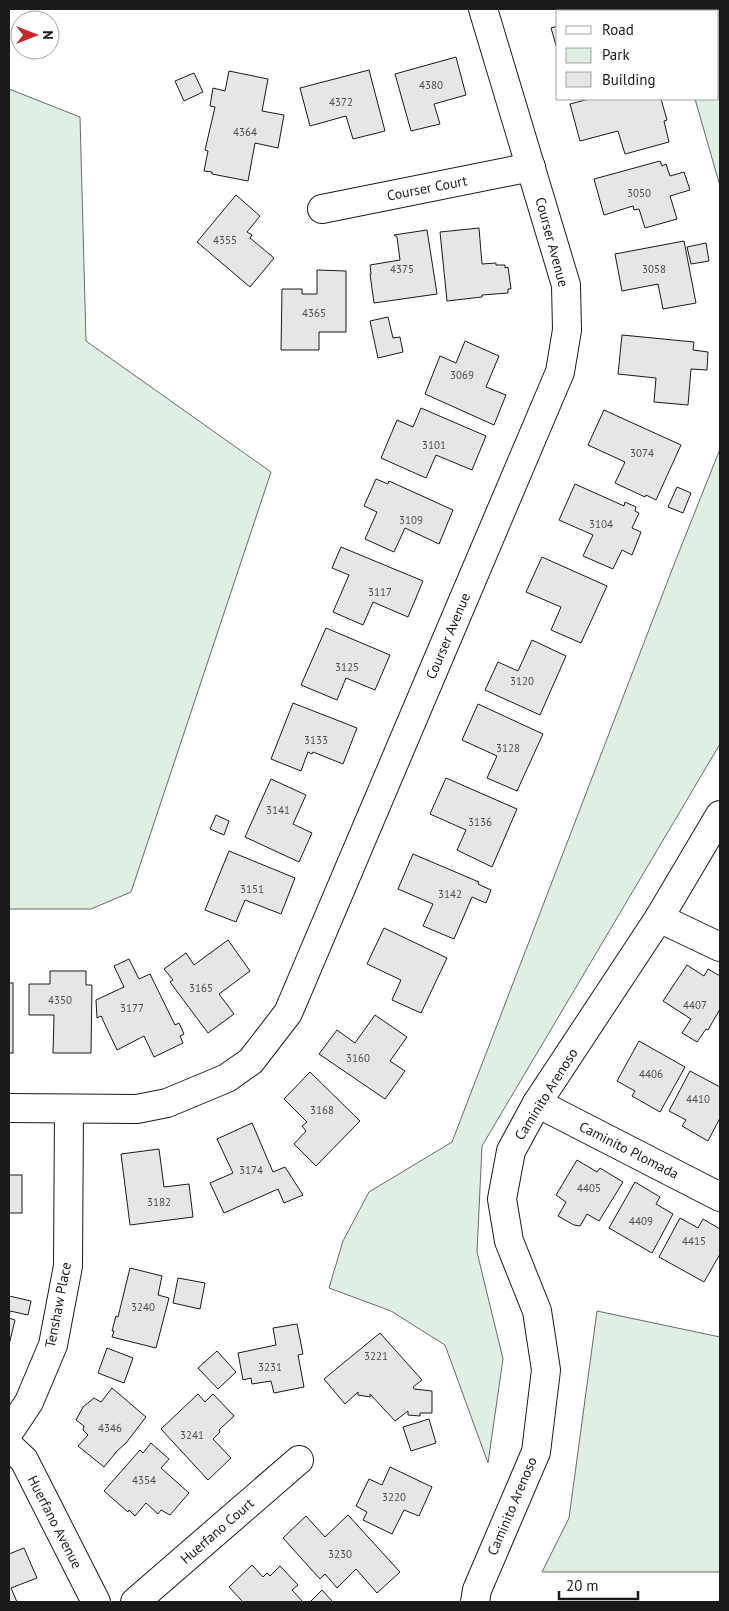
<svg xmlns="http://www.w3.org/2000/svg" width="729" height="1611" viewBox="0 0 729 1611" font-family="'PT Sans',sans-serif">
  <style>
    .green { fill: #e0efe3; stroke: #6a6a6a }
    .building { fill: #e6e6e6; stroke: #1a1a1a }
    .lines { fill: none; stroke-linecap: round; stroke-linejoin: round }
    .minor-casing { stroke: #1a1a1a; stroke-width: 30 }
    .minor { stroke: #fff; stroke-width: 28 }
    .labels { text-anchor: middle; dominant-baseline: central; stroke-width: 4; stroke-linejoin: round; paint-order: stroke }
    .number-label { font-size: 11px; fill: #4d4d4d }
    .street-label { font-size: 14px; fill: #1a1a1a; stroke: #fff }
  </style>
  <rect width="100%" height="100%" fill="#fff"/>
  <g class="green">
    <polygon points="669,9 720,9 720,186 695,99 718,99 718,11 669,11"/>
    <polygon points="9,89 80,117 86,341 271,472 131,892 91,909 9,909"/>
    <polygon points="720,449 720,744 482,1146 477,1252 503,1359 488,1463 445,1345 391,1311 329,1288 343,1241 369,1192 452,1142 675,562"/>
    <polygon points="597,1311 720,1337 720,1572 542,1572 569,1518"/>
  </g>
  <g class="building">
    <polygon points="558,26 558,52 551,28"/>
    <polygon points="456,57 466,95 434,104 440,124 411,131 395,74"/>
    <polygon points="369,70 385,131 353,139 346,116 310,126 300,88"/>
    <polygon points="229,71 268,79 262,111 284,115 278,148 255,143 248,181 212,174 212,172 204,171 208,151 205,150 215,107 210,106 213,88 225,91"/>
    <polygon points="194,73 203,92 184,101 175,81"/>
    <polygon points="589,99 661,99 667,120 664,121 669,142 625,154 618,131 580,141 570,104"/>
    <polygon points="660,161 662,166 666,164 670,176 684,172 690,190 670,196 677,219 645,228 639,209 634,210 633,206 604,215 594,179"/>
    <polygon points="236,195 260,216 247,232 252,235 250,238 274,258 250,287 197,242"/>
    <polygon points="479,228 482,264 496,263 496,265 505,265 505,268 508,267 511,289 508,289 508,293 482,295 482,297 447,301 440,232"/>
    <polygon points="427,230 437,294 374,303 370,274 371,274 370,265 400,260 397,237 394,235"/>
    <polygon points="684,241 696,303 663,309 658,284 622,291 615,254"/>
    <polygon points="706,243 709,261 691,264 687,247"/>
    <polygon points="317,270 346,271 346,332 319,332 319,350 281,350 282,289 302,289 302,294 317,294"/>
    <polygon points="388,317 393,338 400,337 403,352 378,358 370,321"/>
    <polygon points="622,335 694,342 693,350 708,352 707,370 691,369 688,405 654,402 656,378 618,374"/>
    <polygon points="465,341 499,356 486,387 506,395 494,425 425,394 440,356 456,363"/>
    <polygon points="421,408 486,436 472,470 436,455 426,478 381,458 397,420 413,427"/>
    <polygon points="604,410 681,445 656,500 646,495 645,497 615,483 625,462 588,445"/>
    <polygon points="376,479 388,484 389,481 453,510 439,544 405,528 394,552 365,539 377,512 364,506"/>
    <polygon points="575,484 624,506 625,502 636,507 635,511 639,513 632,528 641,532 632,555 622,550 613,569 583,556 593,535 559,520"/>
    <polygon points="677,487 691,493 683,513 668,507"/>
    <polygon points="341,547 423,581 408,617 373,602 363,625 333,612 349,575 332,568"/>
    <polygon points="542,557 607,586 581,643 551,630 561,607 526,592"/>
    <polygon points="326,628 390,655 375,690 346,678 337,700 301,685"/>
    <polygon points="532,640 566,656 540,715 485,690 498,662 518,671"/>
    <polygon points="293,703 357,728 343,764 313,752 312,754 308,752 301,771 271,759"/>
    <polygon points="478,704 543,734 517,791 487,778 497,756 462,740"/>
    <polygon points="446,778 517,809 492,867 457,850 466,830 430,814"/>
    <polygon points="271,779 306,795 293,824 312,833 299,862 245,837"/>
    <polygon points="216,815 229,821 224,835 210,829"/>
    <polygon points="229,851 295,878 281,914 245,900 236,922 205,910"/>
    <polygon points="413,854 479,882 478,884 491,890 486,903 472,897 454,939 423,926 433,904 398,889"/>
    <polygon points="384,928 447,958 421,1013 392,1000 401,980 367,964"/>
    <polygon points="228,940 250,971 219,994 234,1014 208,1033 170,982 173,980 164,969 186,953 194,965"/>
    <polygon points="129,959 139,979 150,974 175,1025 179,1023 184,1034 180,1036 183,1043 154,1057 144,1036 117,1050 101,1016 97,1018 96,1000 124,987 114,966"/>
    <polygon points="687,965 704,976 708,969 720,976 720,1009 708,1030 706,1029 697,1042 682,1033 691,1019 663,1001"/>
    <polygon points="50,971 86,971 86,985 92,985 91,1053 53,1053 54,1015 29,1015 29,984 50,984"/>
    <rect x="9" y="983" width="4" height="70"/>
    <polygon points="375,1015 407,1037 390,1061 405,1071 385,1099 319,1054 337,1030 355,1043"/>
    <polygon points="639,1041 685,1067 660,1112 632,1096 635,1091 617,1081"/>
    <polygon points="690,1071 720,1087 720,1118 708,1141 682,1126 686,1120 669,1111"/>
    <polygon points="310,1072 360,1121 316,1166 294,1144 306,1131 302,1126 307,1122 284,1099"/>
    <polygon points="252,1123 273,1172 285,1167 303,1195 284,1203 278,1189 224,1213 210,1183 233,1173 217,1139"/>
    <polygon points="159,1149 164,1187 189,1184 193,1217 130,1225 121,1154"/>
    <polygon points="577,1160 597,1172 600,1168 623,1182 599,1221 587,1214 580,1226 574,1225 558,1216 566,1202 556,1195"/>
    <rect x="9" y="1175" width="13" height="38"/>
    <polygon points="635,1182 660,1197 656,1204 673,1214 652,1253 609,1228"/>
    <polygon points="680,1218 698,1228 703,1219 720,1229 720,1254 704,1282 659,1257"/>
    <polygon points="130,1268 162,1276 158,1295 169,1298 156,1348 112,1337 114,1331 112,1331 116,1316 118,1317"/>
    <polygon points="178,1278 205,1283 200,1309 173,1303"/>
    <polygon points="9,1296 31,1301 28,1315 10,1311 9,1318"/>
    <polygon points="9,1318 15,1320 9,1345"/>
    <polygon points="297,1324 303,1354 298,1355 304,1387 274,1393 271,1381 252,1384 251,1378 243,1380 238,1353 276,1345 273,1328"/>
    <polygon points="380,1333 422,1380 413,1387 414,1389 432,1391 432,1413 420,1413 420,1416 408,1415 408,1411 395,1421 370,1394 370,1397 358,1395 358,1392 345,1404 324,1379"/>
    <polygon points="107,1348 133,1358 124,1383 98,1373"/>
    <polygon points="217,1351 236,1372 218,1389 198,1368"/>
    <polygon points="112,1388 146,1417 126,1443 117,1451 104,1467 78,1446 88,1435 83,1430 84,1426 76,1420 83,1407 94,1398 101,1402"/>
    <polygon points="198,1394 205,1402 213,1394 234,1416 219,1430 220,1432 213,1439 231,1458 208,1480 161,1429"/>
    <polygon points="429,1419 436,1443 411,1451 403,1427"/>
    <polygon points="151,1443 169,1459 161,1468 189,1493 170,1515 161,1510 158,1514 146,1503 135,1516 129,1510 128,1512 104,1491 140,1450 143,1453"/>
    <polygon points="390,1467 432,1487 419,1516 404,1510 392,1534 363,1520 367,1512 356,1506 369,1479 382,1485"/>
    <polygon points="348,1515 400,1572 377,1593 356,1569 337,1588 325,1574 320,1579 283,1538 306,1516 325,1537"/>
    <polygon points="24,1548 37,1578 11,1588 17,1602 9,1602 9,1554"/>
    <polygon points="252,1565 263,1577 267,1573 270,1576 280,1566 298,1585 292,1590 303,1602 243,1602 229,1587"/>
    <polygon points="322,1590 333,1602 310,1602"/>
  </g>
  <g class="lines">
    <defs>
      <g id="minor">
        <polyline points="322,209 531,167"/>
        <polyline points="659,918 720,947"/>
        <polyline points="537,1103 720,1197"/>
        <polyline points="9,1108 137,1109 167,1103 227,1078 251,1061 288,1013 560,372 567,330 566,285 483,9"/>
        <polyline points="9,1432 29,1402 53,1345 68,1266 69,1109"/>
        <polyline points="9,1446 24,1460 96,1602"/>
        <polyline points="135,1602 299,1460"/>
        <polyline points="475,1602 477,1590 536,1452 546,1370 537,1311 509,1241 502,1199 511,1151 537,1103 659,918 720,815"/>
      </g>
    </defs>
    <use href="#minor" class="minor-casing"/>
    <use href="#minor" class="minor"/>
  </g>
  <g class="labels">
    <g class="number-label">
      <text x="431" y="85">4380</text>
      <text x="341" y="102">4372</text>
      <text x="245" y="132">4364</text>
      <text x="639" y="193">3050</text>
      <text x="225" y="240">4355</text>
      <text x="402" y="269">4375</text>
      <text x="654" y="269">3058</text>
      <text x="314" y="313">4365</text>
      <text x="462" y="375">3069</text>
      <text x="434" y="445">3101</text>
      <text x="642" y="453">3074</text>
      <text x="411" y="520">3109</text>
      <text x="601" y="524">3104</text>
      <text x="380" y="592">3117</text>
      <text x="347" y="667">3125</text>
      <text x="522" y="681">3120</text>
      <text x="316" y="740">3133</text>
      <text x="508" y="748">3128</text>
      <text x="278" y="810">3141</text>
      <text x="480" y="822">3136</text>
      <text x="252" y="889">3151</text>
      <text x="450" y="894">3142</text>
      <text x="201" y="988">3165</text>
      <text x="60" y="1000">4350</text>
      <text x="695" y="1005">4407</text>
      <text x="132" y="1008">3177</text>
      <text x="358" y="1058">3160</text>
      <text x="651" y="1074">4406</text>
      <text x="698" y="1099">4410</text>
      <text x="322" y="1110">3168</text>
      <text x="251" y="1170">3174</text>
      <text x="589" y="1188">4405</text>
      <text x="159" y="1202">3182</text>
      <text x="641" y="1221">4409</text>
      <text x="694" y="1241">4415</text>
      <text x="143" y="1307">3240</text>
      <text x="376" y="1356">3221</text>
      <text x="270" y="1367">3231</text>
      <text x="110" y="1428">4346</text>
      <text x="192" y="1435">3241</text>
      <text x="144" y="1480">4354</text>
      <text x="394" y="1497">3220</text>
      <text x="340" y="1554">3230</text>
    </g>
    <g class="street-label">
      <text transform="translate(427 188) rotate(-11)">Courser Court</text>
      <text transform="translate(552 242) rotate(75)">Courser Avenue</text>
      <text transform="translate(448 636) rotate(-67)">Courser Avenue</text>
      <text transform="translate(546 1094) rotate(-58)">Caminito Arenoso</text>
      <text transform="translate(629 1150) rotate(27)">Caminito Plomada</text>
      <text transform="translate(58 1305) rotate(-79)">Tenshaw Place</text>
      <text transform="translate(512 1506) rotate(-67)">Caminito Arenoso</text>
      <text transform="translate(55 1522) rotate(63)">Huerfano Avenue</text>
      <text transform="translate(217 1531) rotate(-41)">Huerfano Court</text>
    </g>
  </g>
  <rect width="729" height="1611" fill="none" stroke="#1a1a1a" stroke-width="20"/>
  <rect x="556" y="10" width="162" height="90" fill="#ffffff" stroke="#a3a3a3"/>
  <rect x="566" y="26" width="25" height="8" fill="#ffffff" stroke="#a3a3a3"/>
  <text x="602" y="35" font-size="15" fill="#1a1a1a">Road</text>
  <rect x="566" y="48" width="25" height="15" fill="#e0efe3" stroke="#a3a3a3"/>
  <text x="602" y="60" font-size="15" fill="#1a1a1a">Park</text>
  <rect x="566" y="72" width="25" height="15" fill="#e6e6e6" stroke="#a3a3a3"/>
  <text x="602" y="85" font-size="15" fill="#1a1a1a">Building</text>
  <g transform="translate(35 35) rotate(90)"><circle r="24" fill="#ffffff" stroke="#a3a3a3"/>
  <path d="M0-4L9 19L0 12L-9 19Z" fill="#c62828"/>
  <text y="-8" font-size="14" font-weight="bold" text-anchor="middle" fill="#1a1a1a">N</text>
  </g>
  <path d="M559 1591v8h79v-8" fill="none" stroke="#1a1a1a" stroke-width="2.5"/>
  <text x="566" y="1591" font-size="15" fill="#1a1a1a" stroke="#ffffff" stroke-width="4" paint-order="stroke">20 m</text>
</svg>
